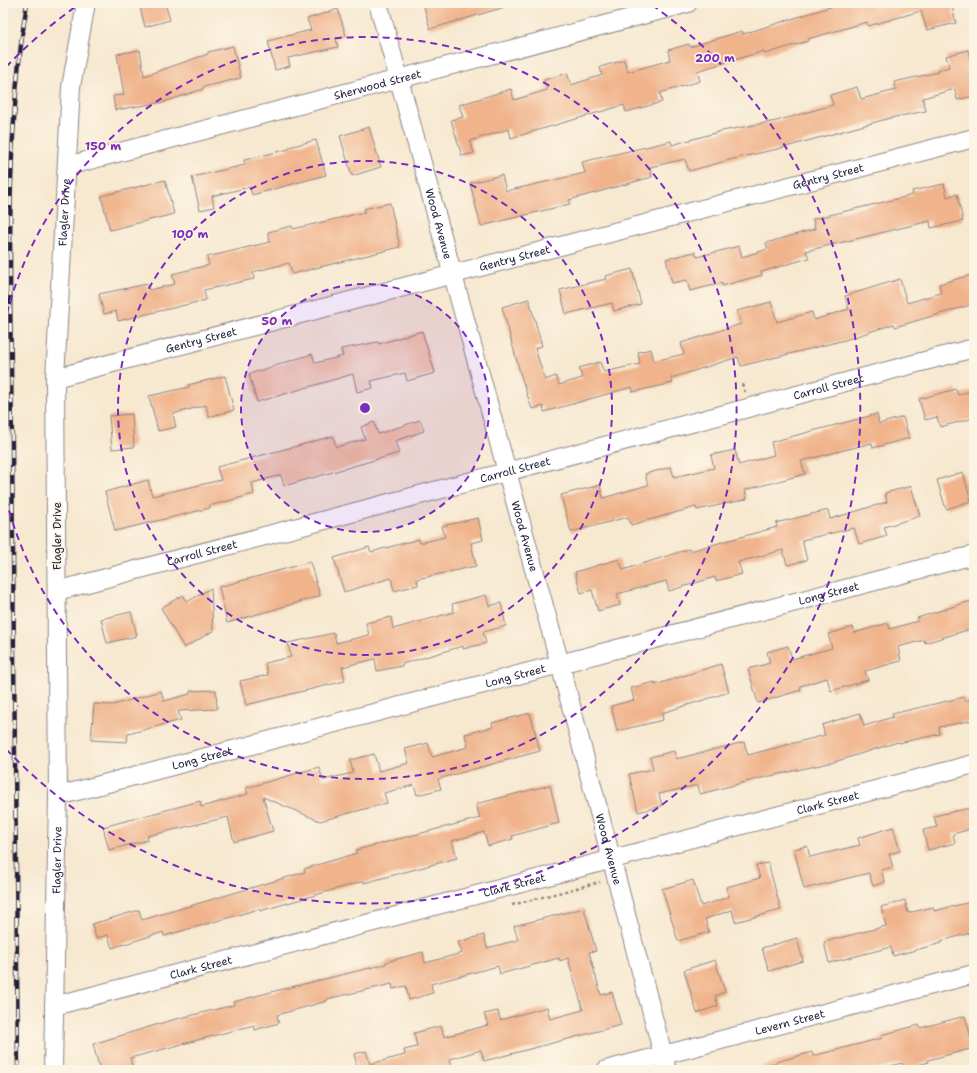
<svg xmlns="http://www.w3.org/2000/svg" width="977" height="1073" viewBox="0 0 977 1073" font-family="'Shantell Sans',sans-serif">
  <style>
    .building { fill: #f0b38b }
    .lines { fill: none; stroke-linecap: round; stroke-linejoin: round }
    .minor-casing { stroke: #8c8586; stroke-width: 20 }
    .path { stroke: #8c8586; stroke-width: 2.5; stroke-dasharray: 3 3; stroke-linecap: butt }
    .minor { stroke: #fff; stroke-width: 18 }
    .rail-casing { stroke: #22223b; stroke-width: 4.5 }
    .rail { stroke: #fcf5e5; stroke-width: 3; stroke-dasharray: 9; stroke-linecap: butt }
    .ring { fill: none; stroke: #7b2cbf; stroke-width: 2; stroke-dasharray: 7 5 }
    .labels { text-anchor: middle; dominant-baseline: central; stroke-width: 3.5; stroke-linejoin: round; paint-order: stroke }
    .street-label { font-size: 11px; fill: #22223b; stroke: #fcf5e5 }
    .centre { fill: #7b2cbf; stroke: #fcf5e5; stroke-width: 2 }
    .ring-label { font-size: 12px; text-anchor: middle; font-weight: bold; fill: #7b2cbf; stroke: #fcf5e5; stroke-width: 3.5; stroke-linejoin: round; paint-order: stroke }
  </style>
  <rect width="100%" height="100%" fill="#fcf5e5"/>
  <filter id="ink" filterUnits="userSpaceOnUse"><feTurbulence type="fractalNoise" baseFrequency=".025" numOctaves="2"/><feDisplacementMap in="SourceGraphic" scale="8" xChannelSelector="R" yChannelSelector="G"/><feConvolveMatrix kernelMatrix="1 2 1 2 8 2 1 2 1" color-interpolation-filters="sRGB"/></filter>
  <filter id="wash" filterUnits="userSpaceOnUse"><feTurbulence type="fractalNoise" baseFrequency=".012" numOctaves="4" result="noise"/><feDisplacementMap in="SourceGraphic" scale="16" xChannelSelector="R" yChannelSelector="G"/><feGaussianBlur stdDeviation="0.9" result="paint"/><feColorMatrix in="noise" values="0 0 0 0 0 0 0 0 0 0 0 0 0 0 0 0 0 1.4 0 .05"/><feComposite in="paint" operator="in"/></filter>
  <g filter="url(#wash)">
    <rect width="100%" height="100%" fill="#f7e8d0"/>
    <g id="blocks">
      <g class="building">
        <polygon points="139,3 165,3 170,20 145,27"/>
        <polygon points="423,3 504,3 505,7 430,29"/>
        <polygon points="843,3 951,3 956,23 927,30 921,11 868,26 867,22 808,39 808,41 765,54 764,51 697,71 700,81 660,93 662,102 626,112 624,105 511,138 509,129 470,141 474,153 462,156 451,120 463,117 459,105 511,89 514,100 547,90 544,80 567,73 571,85 602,75 600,67 624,60 628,72 670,60 668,50 689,44 690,47 742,31 743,34"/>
        <polygon points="338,9 346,36 336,39 338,47 288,58 290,66 275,70 268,41 311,30 307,19"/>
        <polygon points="233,46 241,78 203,87 203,89 164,102 115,110 113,96 124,95 117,54 140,50 144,76 208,54 208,52"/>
        <polygon points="968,50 974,75 974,96 957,100 955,89 923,98 926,111 890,118 782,148 737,158 689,171 685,159 650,167 652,177 569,200 570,204 481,226 470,183 502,175 506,191 585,173 582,162 671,141 672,145 722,131 776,121 833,105 830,95 857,87 861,99 896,90 894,82 939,72 938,70 949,67 946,56"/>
        <polygon points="369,127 381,167 352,176 340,136"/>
        <polygon points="316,140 326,175 252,195 250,187 212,196 214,207 200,210 192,177 245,165 244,160 289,149 289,147"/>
        <polygon points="165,180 174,214 110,230 101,196"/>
        <polygon points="944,184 947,197 957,194 963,221 931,228 930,221 806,251 809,258 761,272 762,275 722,286 722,283 690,291 687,280 672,283 666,259 695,252 697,257 739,246 742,257 768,249 766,243 815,229 813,219 913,195 912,191"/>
        <polygon points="390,203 400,247 292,274 289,263 253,272 254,279 204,290 206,300 118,321 116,311 104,314 99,294 147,284 149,290 175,284 172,274 209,265 207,257 270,242 268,232 292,226 293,229 365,212 364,209"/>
        <polygon points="632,269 641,304 614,311 612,303 566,314 560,290 606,279 605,276"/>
        <polygon points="974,274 974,304 895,327 894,324 845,340 741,366 738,357 671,378 673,383 633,392 632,387 544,412 543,406 532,409 521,376 502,307 529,299 542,346 535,348 545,380 556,376 559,385 582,378 579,368 600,362 604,372 640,364 638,352 651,349 654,361 684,354 681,343 741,324 737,311 771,302 777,322 812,312 814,320 849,309 845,296 900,279 907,303 941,293 939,284"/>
        <polygon points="422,331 435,373 407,381 405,373 371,381 373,388 357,392 353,374 257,402 249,374 312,354 315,363 343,356 341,349 378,342 379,344"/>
        <polygon points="225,376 234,410 209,417 206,405 173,414 176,427 158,431 149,396 189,387 188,385"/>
        <polygon points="956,389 958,395 974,390 974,418 940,427 937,417 925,420 919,399"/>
        <polygon points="132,414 134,447 112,449 109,416"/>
        <polygon points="877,414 879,424 903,417 909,438 873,448 872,443 801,461 805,474 745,490 747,499 697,510 696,507 631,525 628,517 571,532 561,495 600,485 603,498 648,485 645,474 671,467 674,477 714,468 711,455 735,450 739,465 774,455 771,442"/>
        <polygon points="420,420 424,431 395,441 399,453 284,486 281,475 252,483 254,494 209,506 210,508 115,531 105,492 148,480 152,496 221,480 217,467 297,446 333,436 336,447 365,439 361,427 374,422 378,434"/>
        <polygon points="963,472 971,501 946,509 937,480"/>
        <polygon points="911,486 920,516 884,527 887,536 859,544 854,528 802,540 807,560 787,565 783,550 738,562 742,574 716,581 715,577 669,591 666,581 617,594 620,605 598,611 592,590 581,593 575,572 619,559 623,570 689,549 690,551 777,527 776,523 828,510 830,519 887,502 885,493"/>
        <polygon points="478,518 483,540 471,543 476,566 417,579 418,585 394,591 391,578 344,592 334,558 369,547 371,552 419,539 420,543 445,537 442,526"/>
        <polygon points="310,562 320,596 227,623 219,587"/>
        <polygon points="211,588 213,631 184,648 161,608 183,595 187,602"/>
        <polygon points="486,595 489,606 501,603 506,626 483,632 486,643 463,649 463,646 402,664 402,666 377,671 375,659 342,667 345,681 246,705 240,681 268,675 265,663 291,657 288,643 334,633 336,643 369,635 366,623 391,617 393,629 454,612 452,604"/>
        <polygon points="974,600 974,628 925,643 924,640 898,647 901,661 865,671 868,680 831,691 827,678 800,686 801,690 758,703 748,669 770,663 767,652 788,646 792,659 832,648 828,634 853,627 854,633 888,623 890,629 918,621 917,618"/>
        <polygon points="131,612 137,636 107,643 101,619"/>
        <polygon points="721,664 729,692 662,713 663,720 617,731 611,706 634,700 631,688 655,682 655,685"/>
        <polygon points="216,690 217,709 178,711 181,720 128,734 127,742 91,740 94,704 113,705 161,691 164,701 190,694 190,691"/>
        <polygon points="964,697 965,701 974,699 974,720 939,727 940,734 899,743 898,742 834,762 757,779 700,794 698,785 659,794 662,806 638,812 629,774 653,769 650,757 674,751 676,759 744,742 748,755 825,735 822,725 860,713 864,726 893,717 892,714"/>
        <polygon points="530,713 540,751 438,779 441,789 417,795 414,785 384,793 387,803 320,821 263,797 273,831 234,842 228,817 147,836 148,840 109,850 103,827 200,801 201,807 248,794 246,788 319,767 323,780 353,773 350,760 374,754 379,771 409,763 405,749 428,743 432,757 468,747 465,734 493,727 492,723"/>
        <polygon points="550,785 559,823 512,836 513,839 488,846 484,832 452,841 457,858 364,883 364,881 260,911 259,909 164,936 163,932 112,948 108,935 96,938 92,924 139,910 142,920 305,872 304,869 357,853 356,850 480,818 476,804"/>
        <polygon points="974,807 974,828 953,834 955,843 928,850 923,830 937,827 934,816"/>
        <polygon points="893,827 900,851 889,854 893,867 881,870 885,882 873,886 869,873 804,889 794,849 807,846 810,857 860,845 858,838"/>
        <polygon points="768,863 781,910 735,922 732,910 705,919 709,932 678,941 662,889 693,880 701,906 729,897 726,887 760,878 756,865"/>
        <polygon points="905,900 908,913 933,907 934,911 974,901 974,932 941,941 942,943 893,956 891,947 829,963 824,942 886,926 881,907"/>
        <polygon points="584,908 596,951 589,952 601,995 612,992 621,1025 484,1061 481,1050 450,1059 452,1067 441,1070 358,1070 354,1054 366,1051 370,1064 405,1055 404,1050 417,1047 414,1033 441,1026 444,1037 488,1025 484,1014 498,1011 500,1020 547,1007 550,1019 583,1010 568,958 560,961 559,958 500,974 498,966 431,984 433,993 409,1000 406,986 393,989 392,984 327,999 327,1001 277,1015 279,1023 255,1030 254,1025 130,1058 133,1070 100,1070 93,1044 172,1020 234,1005 233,1002 271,992 386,964 386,962 423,952 425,963 462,953 458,942 484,935 487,948 518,940 514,926"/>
        <polygon points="797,938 803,961 769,971 762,948"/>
        <polygon points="715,960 725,992 715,996 718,1006 697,1013 684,970"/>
        <polygon points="965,1016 974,1048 928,1060 929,1062 904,1069 902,1063 876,1070 762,1070 762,1066 812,1052 813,1056 882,1038 881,1035 919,1025 920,1028"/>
      </g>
    </g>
  </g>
  <g filter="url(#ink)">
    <use href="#blocks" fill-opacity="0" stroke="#8c8586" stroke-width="1"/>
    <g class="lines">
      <defs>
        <g id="minor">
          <path id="s1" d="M378 3 560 664 667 1070"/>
          <path id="s2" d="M67 166 688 3"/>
          <path id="s3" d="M55 378 974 138"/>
          <path id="s4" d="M57 591 974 348"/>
          <path id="s5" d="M58 796 974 555"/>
          <path id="s6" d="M54 1006 974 764"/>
          <path id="s7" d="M53 1070 58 796 55 378 71 87 86 3"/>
          <path id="s8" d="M606 1070 974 974"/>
        </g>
      </defs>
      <use href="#minor" class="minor-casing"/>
      <g class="path">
        <polyline points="742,384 745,392"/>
        <polyline points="512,905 600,882"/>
      </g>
      <use href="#minor" class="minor"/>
      <defs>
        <path id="rail" d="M18 1070C16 863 14 655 12 448 11 300 3 149 27 3"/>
      </defs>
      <use href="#rail" class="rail-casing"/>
      <use href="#rail" class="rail"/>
    </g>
  </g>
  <circle cx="365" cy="408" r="124" fill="#7b2cbf" fill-opacity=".12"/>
  <g class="ring">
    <circle cx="365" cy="408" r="124"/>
    <circle cx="365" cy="408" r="247"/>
    <path d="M4 325A371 371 0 1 1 4 491"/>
    <path d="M6 67A495 495 0 0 1 78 5M652 5A495 495 0 1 1 6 749"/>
  </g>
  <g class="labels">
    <g class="street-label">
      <text stroke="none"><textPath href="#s2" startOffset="321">Sherwood Street</textPath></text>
      <text stroke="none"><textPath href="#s3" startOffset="799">Gentry Street</textPath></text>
      <text stroke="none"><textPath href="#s7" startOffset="858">Flagler Drive</textPath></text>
      <text stroke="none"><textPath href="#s1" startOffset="229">Wood Avenue</textPath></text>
      <text stroke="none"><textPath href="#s3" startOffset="475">Gentry Street</textPath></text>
      <text stroke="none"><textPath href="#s3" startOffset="151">Gentry Street</textPath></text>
      <text stroke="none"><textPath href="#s4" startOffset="798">Carroll Street</textPath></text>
      <text stroke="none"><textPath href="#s4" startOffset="474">Carroll Street</textPath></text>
      <text transform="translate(57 536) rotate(-90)">Flagler Drive</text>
      <text stroke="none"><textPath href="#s1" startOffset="553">Wood Avenue</textPath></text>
      <text stroke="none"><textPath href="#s4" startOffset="150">Carroll Street</textPath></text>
      <text stroke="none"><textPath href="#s5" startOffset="797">Long Street</textPath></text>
      <text stroke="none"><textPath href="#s5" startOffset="473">Long Street</textPath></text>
      <text stroke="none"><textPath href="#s5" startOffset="149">Long Street</textPath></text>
      <text stroke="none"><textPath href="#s6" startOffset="800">Clark Street</textPath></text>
      <text stroke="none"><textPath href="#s1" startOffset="877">Wood Avenue</textPath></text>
      <text stroke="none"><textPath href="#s7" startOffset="210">Flagler Drive</textPath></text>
      <text stroke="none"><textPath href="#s6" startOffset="476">Clark Street</textPath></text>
      <text stroke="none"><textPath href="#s6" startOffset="152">Clark Street</textPath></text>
      <text stroke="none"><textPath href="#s8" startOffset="190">Levern Street</textPath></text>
    </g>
  </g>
  <circle cx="365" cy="408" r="6" class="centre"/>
  <g class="ring-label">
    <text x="715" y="62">200 m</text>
    <text x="103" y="150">150 m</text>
    <text x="190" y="238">100 m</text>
    <text x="277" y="325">50 m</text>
  </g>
  <rect width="977" height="1073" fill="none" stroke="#fcf5e5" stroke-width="16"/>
</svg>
